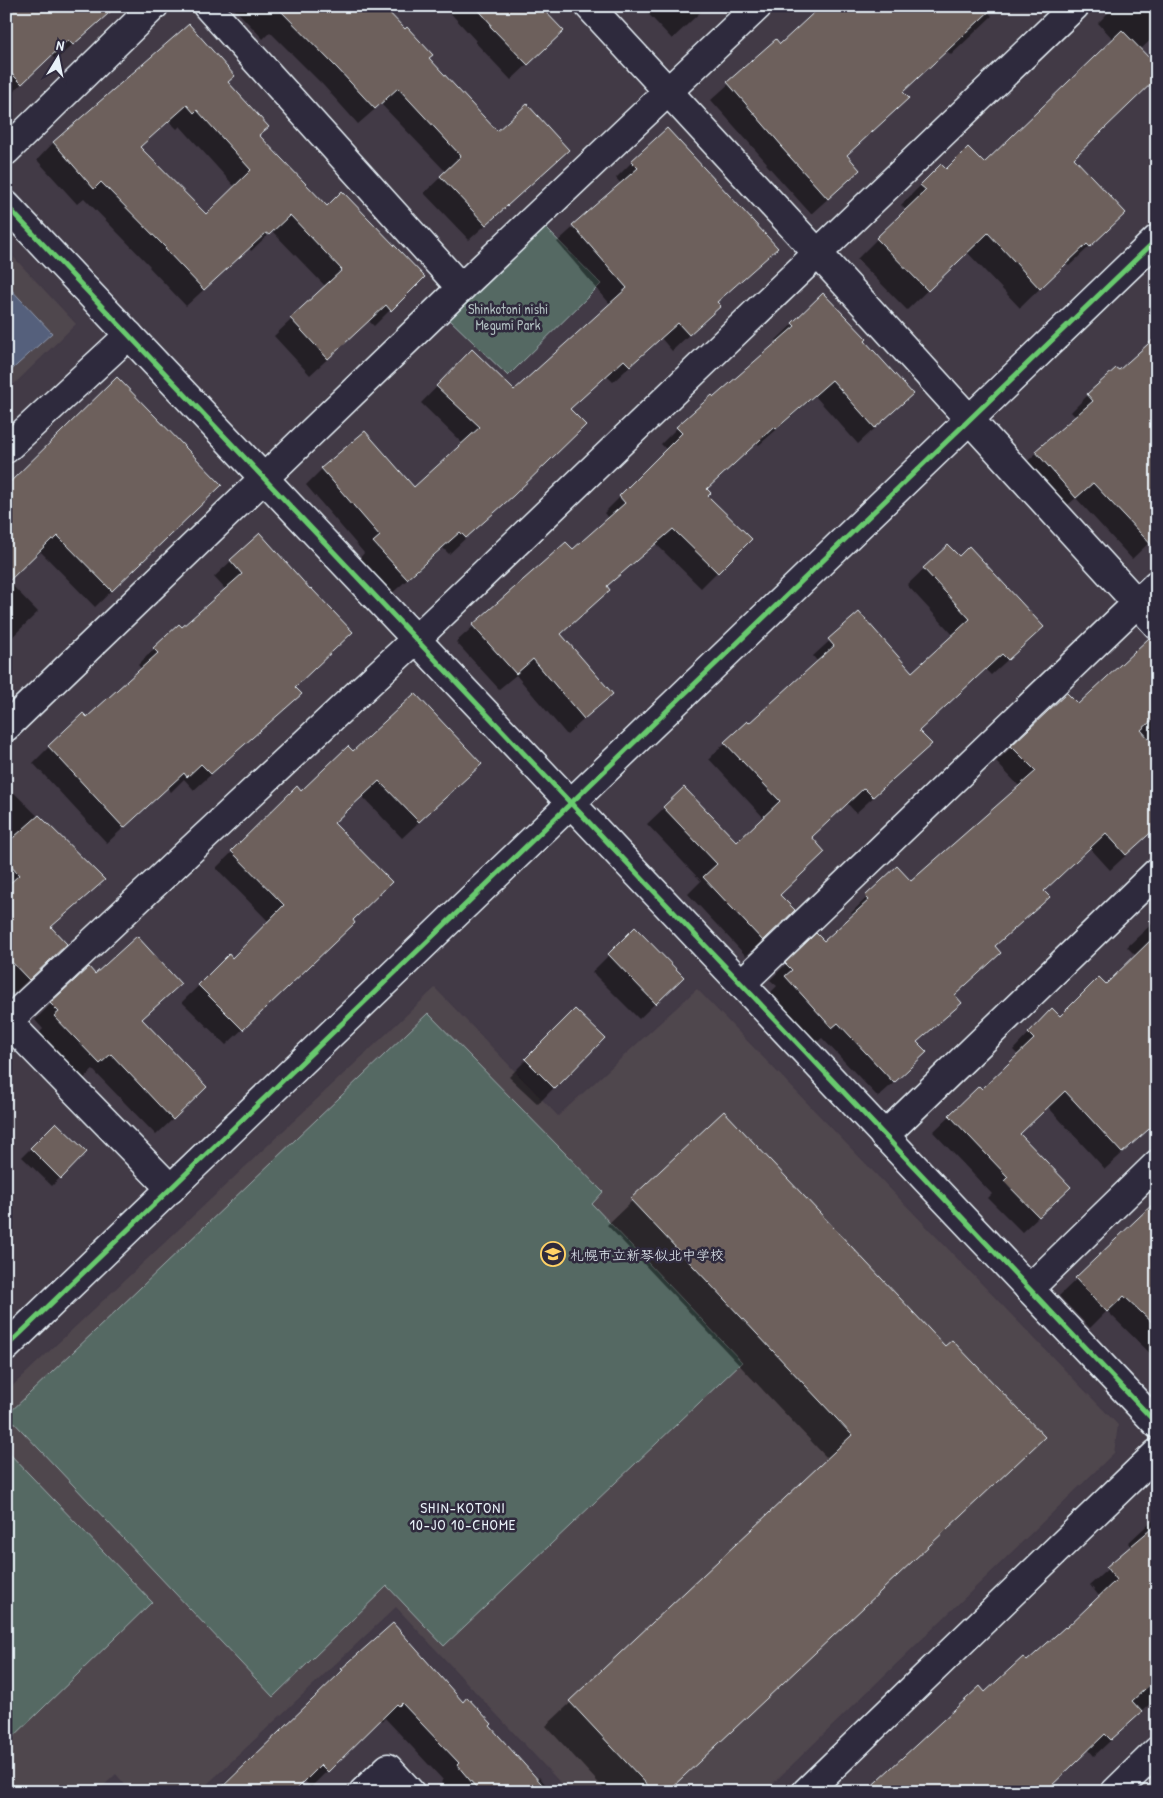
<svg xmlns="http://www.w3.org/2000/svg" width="1163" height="1798" viewBox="0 0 1163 1798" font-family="'Patrick Hand','Klee One',sans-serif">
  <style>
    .built { fill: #4f464d }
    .green { fill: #546964; stroke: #9eadae }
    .water { fill: #54607c; stroke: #8f9aae }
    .shadow { fill: #0007; fill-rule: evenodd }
    .building { fill: #6d615c; stroke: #e8f1f8; fill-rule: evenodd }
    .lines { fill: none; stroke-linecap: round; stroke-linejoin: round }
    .minor-casing { stroke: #e8f1f8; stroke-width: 31 }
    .tertiary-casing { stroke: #e8f1f8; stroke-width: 31 }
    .minor { stroke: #2f2a3d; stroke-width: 28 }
    .tertiary { stroke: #2f2a3d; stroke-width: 28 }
    .cycleway-casing { stroke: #2f2a3d; stroke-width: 8 }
    .cycleway { stroke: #67ca6e; stroke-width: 5 }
    .labels { text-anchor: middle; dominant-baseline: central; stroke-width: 5; stroke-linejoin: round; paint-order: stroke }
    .park-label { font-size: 14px; fill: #adbbbd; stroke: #2f2a3d }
    .poi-label { font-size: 14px; fill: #e8f1f8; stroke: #2f2a3d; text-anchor: start }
    .neighbourhood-label { font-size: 15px; letter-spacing: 1px; fill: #e8f1f8; stroke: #2f2a3d }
  </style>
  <rect width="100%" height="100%" fill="#423a46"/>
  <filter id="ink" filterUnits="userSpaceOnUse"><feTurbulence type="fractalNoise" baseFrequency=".02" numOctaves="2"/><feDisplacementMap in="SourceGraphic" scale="10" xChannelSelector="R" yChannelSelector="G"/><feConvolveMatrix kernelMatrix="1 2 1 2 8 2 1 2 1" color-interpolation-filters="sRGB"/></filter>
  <g filter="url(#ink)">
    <g class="built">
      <polygon points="6,249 76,324 6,392"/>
      <polygon points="435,988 558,1116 697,989 1118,1425 1114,1453 764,1792 569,1792 396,1607 199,1792 131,1792 116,1774 97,1792 6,1792 6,1392"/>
    </g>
    <g class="green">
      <polygon points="543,225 601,284 508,376 446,316"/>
      <polygon points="428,1013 603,1192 592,1204 742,1362 444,1646 387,1586 273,1697 7,1415"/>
      <polygon points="6,1450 152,1602 6,1744"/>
    </g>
    <polygon class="water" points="6,284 52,333 6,375"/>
    <g class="shadow">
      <polygon points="6,6 101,18 56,60 51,55 6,99"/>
      <polygon points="232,6 381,6 497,133 568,150 469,240 424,193 446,172 381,104 358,124 323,85 270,32 263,39"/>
      <polygon points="444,6 538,6 546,47 511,80 475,42 476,41"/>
      <polygon points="641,6 707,6 672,39"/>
      <polygon points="1115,6 1157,6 1157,34 1140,50 1072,158 1105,232 1069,266 1066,263 1020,308 967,252 907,310 857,259 906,210 901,205 941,165 946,171 984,164 1114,40 1098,23"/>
      <polygon points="985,9 992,16 951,55 947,51 902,92 908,98 846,156 842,186 811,214 766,164 767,163 711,100 776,41 780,45"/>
      <path d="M188 26 227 83 258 136 327 208 423 277 374 326 369 321 310 375 274 336 326 287 272 231 251 251 249 248 186 306 149 267 150 266 84 198 77 204 37 160 53 143ZM169 121 177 129 180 126 235 187 206 216 139 148Z"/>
      <polygon points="632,162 759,264 716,303 719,306 672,351 661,338 613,382 606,375 569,409 567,442 449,554 443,548 390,595 358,560 364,553 306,485 322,469 413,489 463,444 421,403 472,351 514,392 611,305 557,242 621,184 616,178"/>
      <polygon points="823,295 912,394 858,444 815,396 759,445 757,443 706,490 706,496 750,539 701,588 656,544 606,587 592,606 560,635 611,694 567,735 516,675 499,689 456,642 566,543 573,551 609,519 604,513 667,450 661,444 677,428 714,399 778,342 776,340"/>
      <polygon points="1157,330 1157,535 1132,559 1076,498 1058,513 1020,468 1076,417 1071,412 1088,395 1116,369 1119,372 1156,339 1152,334"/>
      <polygon points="6,488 204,501 95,607 41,552 36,556 35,555 8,581 38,612 6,643"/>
      <polygon points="260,534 294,687 300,694 194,790 184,779 171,792 167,788 107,843 33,763 49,747 87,718 142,669 138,665 154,649 182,629 226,590 214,577"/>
      <polygon points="948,546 1026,643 991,675 985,669 918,732 914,760 856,813 847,803 810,838 779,895 777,927 746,956 688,894 701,881 647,824 684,789 737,844 764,818 709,759 725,743 749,725 818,662 813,656 859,614 912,674 954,636 907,585"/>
      <polygon points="1157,652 1157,810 1136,846 1110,870 1090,848 1043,892 994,947 954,995 960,1003 916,1043 910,1068 878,1097 822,1038 816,1043 771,992 777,986 770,980 816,935 824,943 854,916 851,913 897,868 911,882 1020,787 996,762 1067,694 1078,705"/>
      <polygon points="353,753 464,780 402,838 362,796 333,823 351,921 337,939 226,1045 182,1002 229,956 232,959 269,922 216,868 297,788 301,792"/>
      <polygon points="6,785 103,880 50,928 49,960 12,995 6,989"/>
      <polygon points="1157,919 1157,1105 1139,1138 1105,1169 1048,1107 1018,1134 1053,1203 1022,1232 988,1198 992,1194 933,1132 979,1088 982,1091 1019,1056 1013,1050 1036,1026 1060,1017 1106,985 1136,956 1127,947"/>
      <polygon points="635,929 682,977 639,1019 592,972"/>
      <polygon points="95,976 180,984 141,1020 189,1104 156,1135 93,1070 82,1080 39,1033 43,1029 35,1020 51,1004"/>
      <polygon points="575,1011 603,1038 538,1104 509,1077"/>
      <polygon points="724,1113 945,1348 666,1792 607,1792 546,1726 828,1459 607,1225"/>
      <polygon points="56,1123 85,1152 52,1186 22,1157"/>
      <polygon points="1157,1201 1157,1360 1107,1311 1090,1328 1059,1296"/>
      <polygon points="1157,1370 1157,1380 1152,1375"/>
      <polygon points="1157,1516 1157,1705 1153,1701 1094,1756 1088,1749 985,1693 1027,1663 1100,1597 1090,1585 1132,1547 1128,1543"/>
      <polygon points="392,1625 463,1703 489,1726 536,1779 539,1777 552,1792 450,1792 441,1782 443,1780 385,1718 382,1721 380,1719 311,1787 304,1780 292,1792 216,1792 236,1772 238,1773 327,1687 326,1686 342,1670"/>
    </g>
    <g class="building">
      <polygon points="6,6 117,6 73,45 68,40 22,84 6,68"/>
      <polygon points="276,6 383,6 405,29 407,27 433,55 429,58 497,131 527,104 569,150 486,225 440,176 461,156 398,88 375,109 338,69"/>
      <polygon points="475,6 540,6 564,31 528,65 490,26 491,24"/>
      <polygon points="821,6 995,6 903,92 909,98 847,155 860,170 828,199 781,147 782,146 727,82 776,39 780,44"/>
      <path d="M189 24 235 76 228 82 269 127 259 135 327 206 342 191 425 277 391 311 386 305 328 359 290 318 342 270 290 215 269 235 266 233 204 290 165 249 166 248 101 182 94 189 53 142ZM187 105 194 113 197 110 251 170 206 214 140 147Z"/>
      <polygon points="1122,30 1157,66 1157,78 1074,158 1126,213 1090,247 1087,244 1040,289 988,233 928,291 876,238 926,190 920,185 941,164 946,169 968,147 984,163"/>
      <polygon points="667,128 778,248 717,302 721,306 689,335 678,323 630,366 624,360 570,409 586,425 513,496 466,538 460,532 407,579 373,542 380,536 321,468 365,431 414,487 480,427 436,386 472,349 514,390 627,288 572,225 638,168 631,161"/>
      <polygon points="823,293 867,339 865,341 913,394 875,428 832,380 776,429 774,427 707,489 711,493 708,496 752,539 718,573 673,529 607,586 610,590 561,634 613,694 584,719 533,659 516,674 472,625 566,542 573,549 625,503 619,496 682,433 676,427 712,395 714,397 795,326 792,323"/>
      <polygon points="1157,336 1157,551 1093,483 1076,498 1035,451 1093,401 1087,394 1116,368 1119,370"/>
      <polygon points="117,377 222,485 112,591 58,536 54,540 52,539 6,584 6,486"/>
      <polygon points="260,533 310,589 311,588 353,632 295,687 302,694 211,774 201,764 187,777 184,773 124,828 48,746 83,713 87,717 158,653 153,648 179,624 182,627 242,574 230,560"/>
      <polygon points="948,545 959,556 969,546 1044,627 1008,660 1002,654 919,731 932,744 873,797 864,788 812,837 825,852 780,895 795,910 763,941 703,877 717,864 663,807 684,787 737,842 780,801 724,742 747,721 749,723 834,646 828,639 859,612 912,672 970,619 923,568"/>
      <polygon points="1149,638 1157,640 1157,716 1141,730 1157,748 1157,827 1126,855 1106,833 1044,891 1050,897 995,946 1001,953 955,995 962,1003 917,1042 927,1052 894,1083 838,1023 832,1028 785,976 792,970 785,963 816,933 824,941 869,900 865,896 897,866 911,881 1036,771 1011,746 1067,693 1078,704"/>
      <polygon points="415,693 482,764 419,822 379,781 334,823 392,882 353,920 355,923 243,1030 198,985 229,954 232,958 284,905 231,851 297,786 301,791 348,746 353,751"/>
      <polygon points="39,815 105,880 51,927 67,944 29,980 6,956 6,887 19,875 6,861 6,844"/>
      <polygon points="635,927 684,977 656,1004 608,954"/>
      <polygon points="1157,934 1157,1122 1122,1153 1065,1091 1020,1134 1071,1187 1039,1217 1004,1181 1008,1177 949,1115 979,1086 982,1089 1034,1039 1028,1033 1052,1008 1060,1016 1099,977 1106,984"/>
      <polygon points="137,936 181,984 142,1019 207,1087 173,1120 111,1054 100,1064 54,1016 59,1012 50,1003 89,967 95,974"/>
      <polygon points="575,1009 605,1038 555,1089 525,1059"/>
      <polygon points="724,1111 945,1346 952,1340 1045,1437 667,1792 654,1792 569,1701 852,1435 630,1199"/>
      <polygon points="56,1122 87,1152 61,1179 30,1148"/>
      <polygon points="1157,1200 1157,1327 1124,1296 1107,1312 1075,1278"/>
      <polygon points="1157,1524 1157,1678 1132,1701 1142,1712 1111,1740 1105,1734 1045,1792 865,1792 980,1686 985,1692 1023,1657 1027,1661 1065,1627 1066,1628 1116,1580 1106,1567"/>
      <polygon points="393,1623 463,1702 467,1697 492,1724 490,1726 549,1792 480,1792 457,1765 459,1763 402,1703 399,1706 397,1704 328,1772 321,1765 294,1792 217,1792 343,1670 341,1669"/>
    </g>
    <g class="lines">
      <defs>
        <g id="minor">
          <polyline points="207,6 461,288"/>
          <polyline points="589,6 833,270 1157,625"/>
          <polyline points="6,151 154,6"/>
          <polyline points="6,205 1157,1424"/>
          <polyline points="6,449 129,335"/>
          <polyline points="6,727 461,288 758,6"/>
          <polyline points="741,984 1157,584"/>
          <polyline points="6,1020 171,1189"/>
          <polyline points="6,1023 416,639 1075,6"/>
          <polyline points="884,1136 1157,872"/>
          <polyline points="1029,1289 1157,1164"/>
          <polyline points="363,1792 388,1768 410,1792"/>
          <polyline points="806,1792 1157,1453"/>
          <polyline points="1115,1792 1157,1751"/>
        </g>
        <polyline id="tertiary" points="6,1347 1157,239"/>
      </defs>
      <use href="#minor" class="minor-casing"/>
      <use href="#tertiary" class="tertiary-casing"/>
      <use href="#minor" class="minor"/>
      <use href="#tertiary" class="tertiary"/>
      <defs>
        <g id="cycleway">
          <polyline points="6,205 1157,1424"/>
          <polyline points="6,1347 1157,239"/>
        </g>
      </defs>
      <use href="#cycleway" class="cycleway-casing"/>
      <use href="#cycleway" class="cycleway"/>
    </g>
  </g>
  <defs>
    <symbol id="school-ring" viewBox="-11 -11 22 22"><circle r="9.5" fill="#2f2a3d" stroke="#ffd166" stroke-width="1.5"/><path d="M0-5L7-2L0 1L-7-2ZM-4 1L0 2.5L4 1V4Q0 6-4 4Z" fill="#ffd166"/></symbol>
  </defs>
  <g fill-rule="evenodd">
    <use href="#school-ring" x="539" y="1240" width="28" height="28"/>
  </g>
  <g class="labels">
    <g class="park-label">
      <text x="508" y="308">Shinkotoni nishi<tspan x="508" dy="16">Megumi Park</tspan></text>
    </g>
    <g class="poi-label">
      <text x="570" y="1254">札幌市立新琴似北中学校</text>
    </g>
    <g class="neighbourhood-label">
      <text x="463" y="1507">SHIN-KOTONI<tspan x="463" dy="17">10-JO 10-CHOME</tspan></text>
    </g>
  </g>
  <rect width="1163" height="1798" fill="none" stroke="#2f2a3d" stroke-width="25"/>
  <rect x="12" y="12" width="1138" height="1773" fill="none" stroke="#e8f1f8" stroke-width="2" filter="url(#ink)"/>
  <g transform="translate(58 58) rotate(10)" stroke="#2f2a3d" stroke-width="4" paint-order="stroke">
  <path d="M0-4L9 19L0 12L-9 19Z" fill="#e8f1f8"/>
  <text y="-8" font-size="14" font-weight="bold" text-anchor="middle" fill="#e8f1f8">N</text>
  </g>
</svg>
